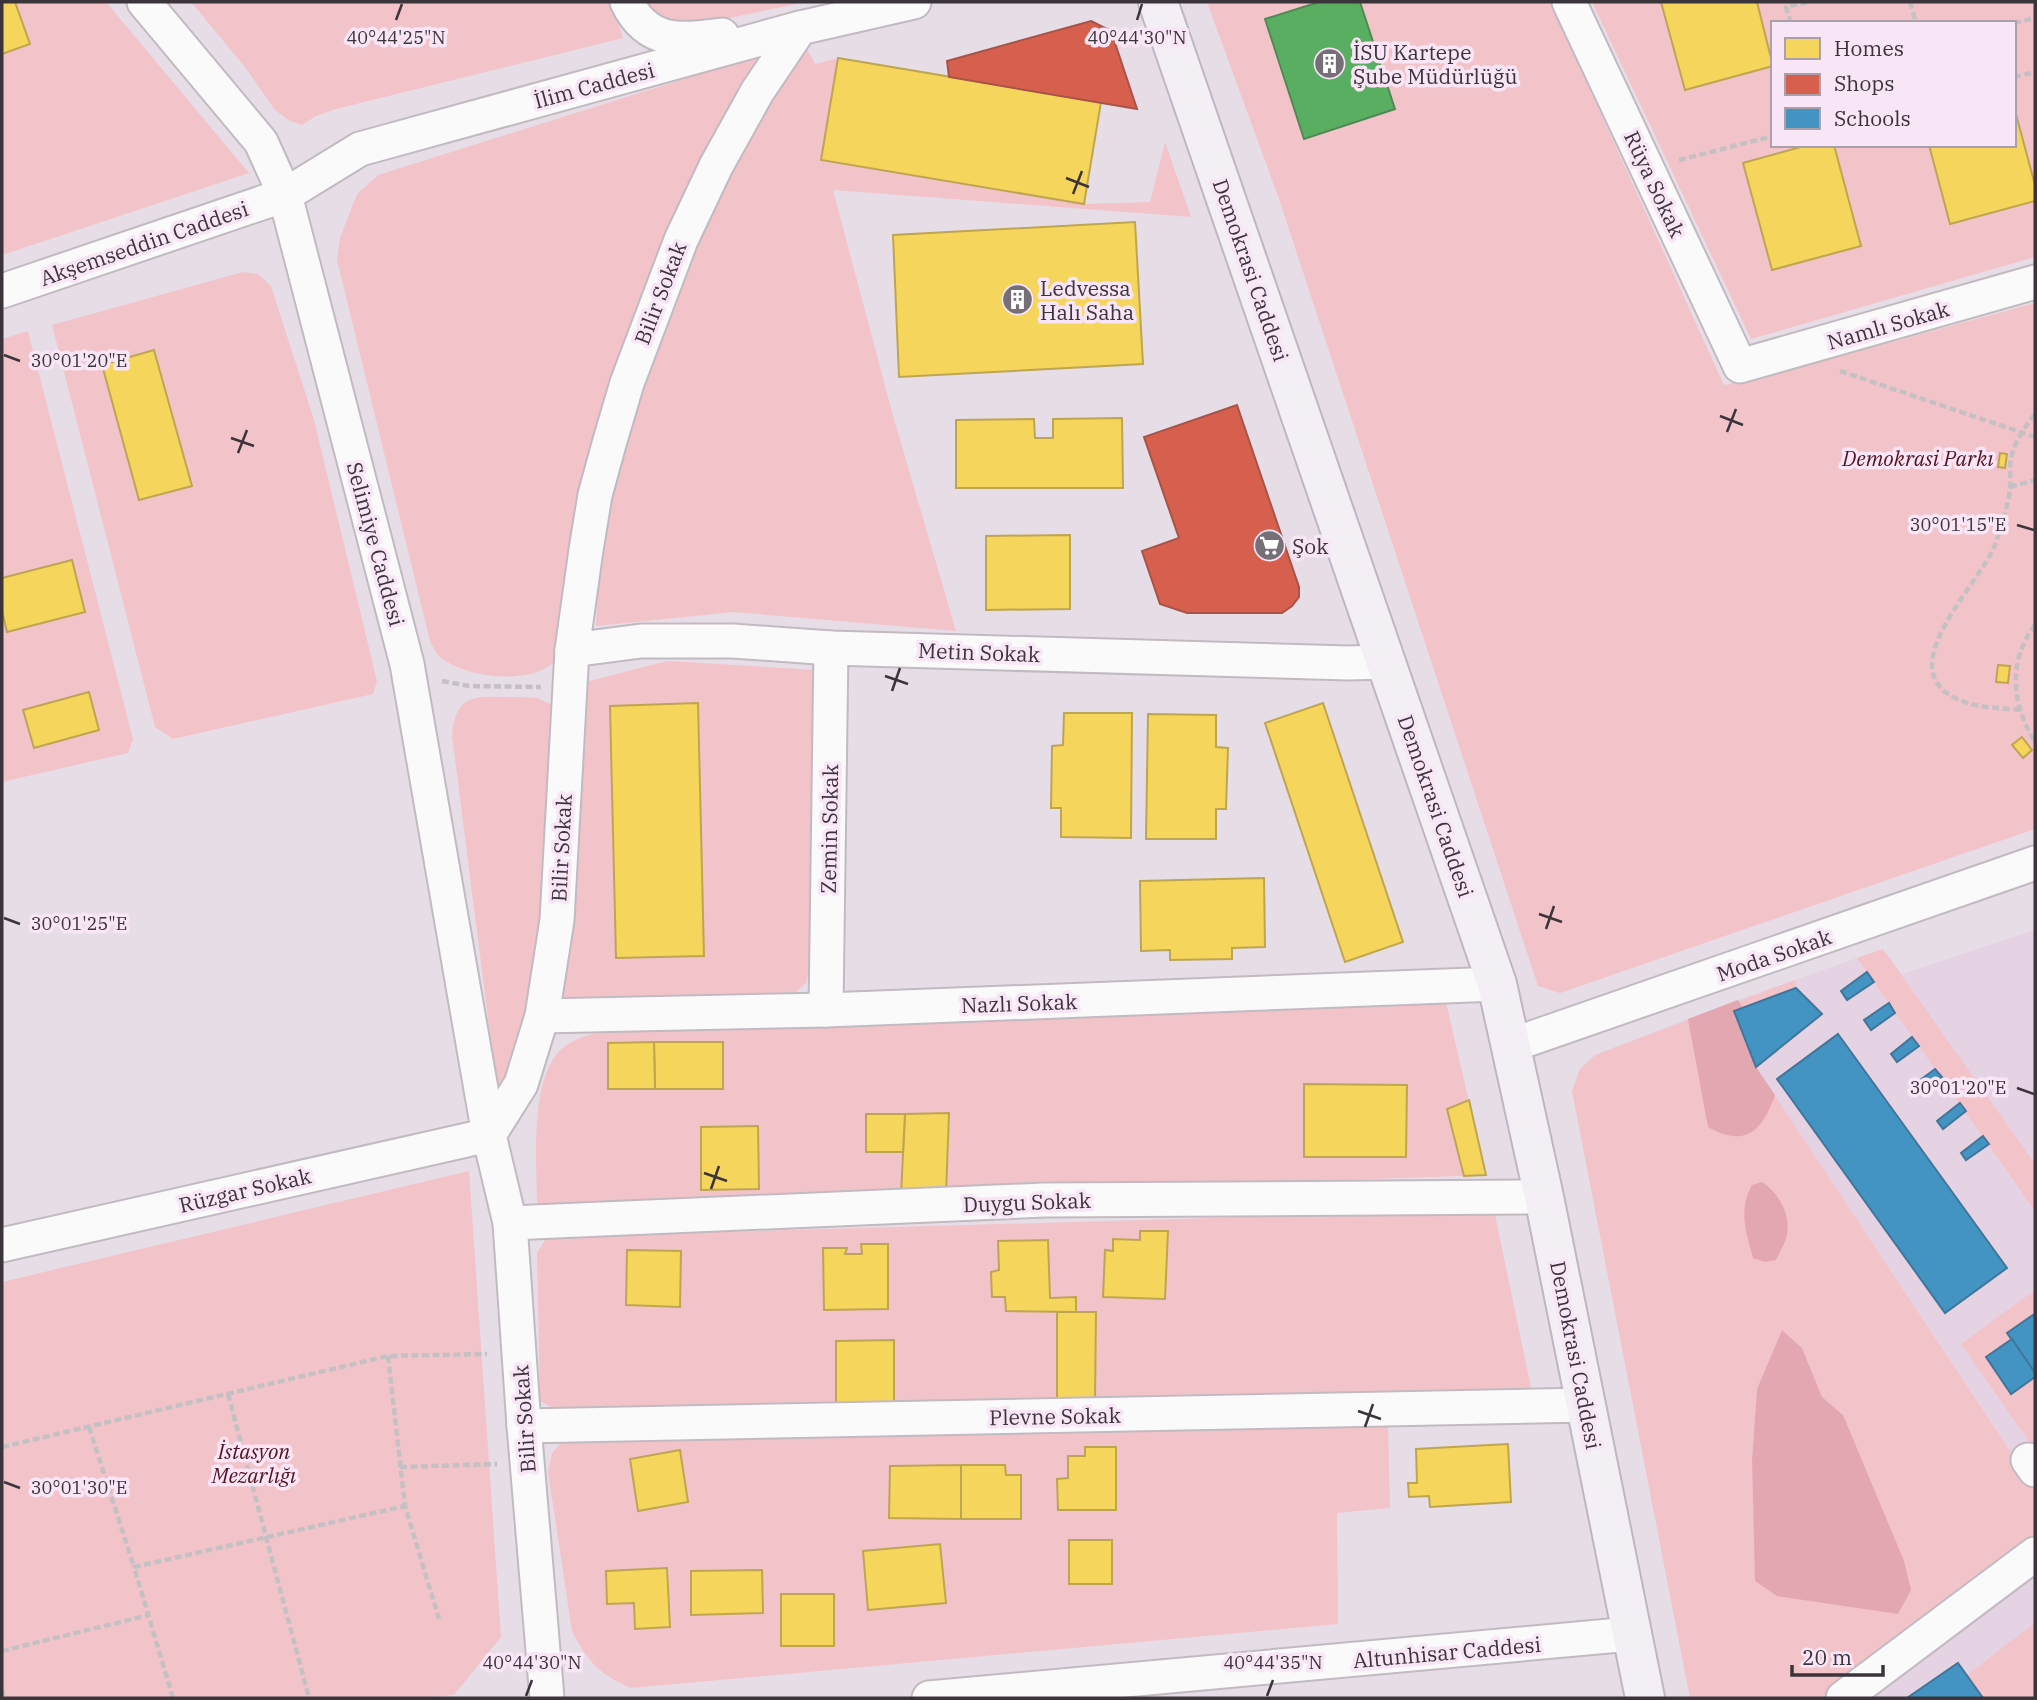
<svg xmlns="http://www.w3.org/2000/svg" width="2037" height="1700" viewBox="0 0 2037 1700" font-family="'IBM Plex Serif',serif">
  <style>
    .built { fill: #e5d3e3 }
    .green { fill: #f3c3ca; fill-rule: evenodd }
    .forest { fill: #e3a7b1 }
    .homes { fill: #f6d55c; stroke: #bea552; stroke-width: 2 }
    .shops { fill: #d6604d; stroke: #a85348; stroke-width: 2 }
    .schools { fill: #4393c3; stroke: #41769a; stroke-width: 2 }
    .public { fill: #5aae61; stroke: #518956; stroke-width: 2 }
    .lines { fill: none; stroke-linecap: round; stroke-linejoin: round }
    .minor-casing { stroke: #c1bac1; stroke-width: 37 }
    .major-casing { stroke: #bfb6c3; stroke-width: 42 }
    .path { stroke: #c4c0c3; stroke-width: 4.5; stroke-dasharray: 7 3.5; stroke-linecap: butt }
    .minor { stroke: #fbfafb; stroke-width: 33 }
    .major { stroke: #f3eff5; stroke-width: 38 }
    .ticks { fill: none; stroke: #3b343b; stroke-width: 2.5 }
    .labels { text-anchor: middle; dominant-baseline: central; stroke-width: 7; stroke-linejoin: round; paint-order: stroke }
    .poi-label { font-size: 21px; fill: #3b343b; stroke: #f8e6f7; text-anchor: start }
    .street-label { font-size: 21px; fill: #3b343b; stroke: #f8e6f7 }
    .park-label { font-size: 21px; font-style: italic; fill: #52131f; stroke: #f8e6f7 }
    .ticks-label { font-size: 18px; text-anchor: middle; fill: #3b343b; stroke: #f8e6f7; stroke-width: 7; stroke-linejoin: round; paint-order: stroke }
  </style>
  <rect width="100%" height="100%" fill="#e7dde6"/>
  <polygon class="built" points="2035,930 2035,1698 1690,1698 1572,1091 1580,1069 1595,1055 1726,1004 1883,949 1902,974"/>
  <g class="green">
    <polygon points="2,2 106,2 249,173 2,255"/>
    <polygon points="191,2 611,2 623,38 336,109 316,116 302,125 290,121 275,110 245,67"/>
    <polygon points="640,2 806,2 687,27 673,26"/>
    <polygon points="1207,2 1550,2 1724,385 1779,373 2035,303 2035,829 1560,993 1538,986 1279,199"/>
    <path d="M1592 2H2035V257L1751 339ZM1773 23H2014V145H1773Z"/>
    <polygon points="807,48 815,64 838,58 821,160 1084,204 1150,202 1165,142 1191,217 833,190 892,412 956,631 734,612 596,626 599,566 613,493 652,350 718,194 788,65"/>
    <path d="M763 54 695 175 560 658C554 662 548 667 542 670 515 683 460 676 438 655 435 651 432 645 430 641L337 260 340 238 357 194 378 175Z"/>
    <polygon points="243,272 258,274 271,286 314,420 377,681 373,694 173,739 155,727 52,325"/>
    <polygon points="28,331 133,739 128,753 2,782 2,339"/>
    <polygon points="667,661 817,670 814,942 806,983 796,992 556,1000 574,926 582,683"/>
    <path d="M520 697 537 698 555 706 551 828 536 965 524 1026 498 1096 452 736C456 688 481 698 520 697Z"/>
    <polygon points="1883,949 2035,1164 2035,1211 1857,958"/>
    <path d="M1795 980 1796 988 1734 1011 1756 1067 2035 1489V1540L1824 1698H1690L1572 1091 1580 1069 1595 1055ZM1782 1330 1802 1348 1822 1397 1843 1415 1756 1581 1752 1460 1757 1389Z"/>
    <path d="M1446 1002 1486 1175 537 1208C537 1167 528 1075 564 1047 580 1035 601 1032 620 1029Z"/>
    <polygon points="469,1171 501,1637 454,1695 418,1698 2,1698 2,1282"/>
    <polygon points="1494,1210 1532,1392 553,1408 540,1401 537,1253 547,1237"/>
    <polygon points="2035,1290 2035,1450 1961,1344"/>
    <path d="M1388 1426 1390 1508 1337 1513 1338 1624 631 1688C600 1675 587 1661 572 1631L548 1472 552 1453 564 1440Z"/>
    <polygon points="2035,1623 2035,1698 1983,1698 1967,1675"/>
  </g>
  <g class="forest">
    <path d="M1738 1000 1743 1008 1734 1011 1756 1067 1775 1095C1762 1132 1745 1148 1708 1127L1688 1019Z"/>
    <path d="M1762 1182C1779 1193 1791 1215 1787 1235 1785 1243 1780 1252 1776 1260L1765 1262 1753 1258C1746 1232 1738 1210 1752 1185Z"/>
    <polygon points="1782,1330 1802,1348 1822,1397 1843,1415 1904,1561 1911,1590 1898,1614 1777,1596 1755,1581 1752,1460 1757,1389"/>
  </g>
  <g class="homes">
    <polygon points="2,2 15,2 30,44 2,54"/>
    <polygon points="1661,2 1757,2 1773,66 1685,90"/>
    <polygon points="838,58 1101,102 1084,204 821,160"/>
    <polygon points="2014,107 2035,185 2035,201 1950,224 1929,145 2014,145"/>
    <polygon points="1808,145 1834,145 1861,246 1772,270 1743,163"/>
    <polygon points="1135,222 1143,364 899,377 893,235"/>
    <polygon points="154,350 192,486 139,500 102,365"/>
    <polygon points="1122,418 1123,488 956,488 956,420 1034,419 1035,438 1053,438 1053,419"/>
    <polygon points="2000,453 2007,454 2005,468 1998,467"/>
    <polygon points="1070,535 1070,609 986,610 986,536"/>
    <polygon points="72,560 85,612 7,632 2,611 2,578"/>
    <polygon points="1998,665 2010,666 2008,683 1996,682"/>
    <polygon points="89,692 99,730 34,748 23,710"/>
    <polygon points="698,703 704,956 616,958 610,706"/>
    <polygon points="1323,703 1403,942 1345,962 1265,723"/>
    <polygon points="1064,713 1132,713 1131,838 1061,837 1061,808 1051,808 1052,746 1063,745"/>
    <polygon points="1148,714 1216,715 1216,747 1228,748 1226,809 1216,809 1216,839 1146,839"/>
    <polygon points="2022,737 2032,750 2023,758 2012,745"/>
    <polygon points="1264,878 1265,947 1232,948 1232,959 1170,960 1170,950 1141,951 1140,881"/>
    <polygon points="654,1042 723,1042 723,1089 655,1089"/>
    <polygon points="654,1042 655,1089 608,1089 608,1043"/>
    <polygon points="1304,1084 1407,1085 1406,1157 1304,1157"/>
    <polygon points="1469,1100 1486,1175 1464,1176 1447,1109"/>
    <polygon points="949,1113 946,1194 901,1195 905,1114"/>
    <polygon points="866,1114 905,1114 903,1152 866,1152"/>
    <polygon points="758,1126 759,1189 701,1190 701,1127"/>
    <polygon points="1140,1231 1168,1231 1165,1299 1103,1297 1105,1250 1113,1251 1113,1239 1140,1240"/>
    <polygon points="1048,1240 1050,1298 1076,1297 1076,1312 1006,1311 1005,1297 992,1297 991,1272 999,1270 998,1241"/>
    <polygon points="861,1244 888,1244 888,1309 824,1310 823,1248 847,1248 845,1254 862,1254"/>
    <polygon points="627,1250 681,1251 680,1307 626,1305"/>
    <polygon points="1057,1312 1096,1312 1095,1400 1057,1400"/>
    <polygon points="894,1340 894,1402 836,1403 836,1341"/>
    <polygon points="1508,1444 1511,1502 1430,1507 1429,1496 1409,1497 1408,1483 1417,1483 1416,1449"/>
    <polygon points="1085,1447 1116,1447 1116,1510 1058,1510 1057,1479 1068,1478 1068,1456 1085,1456"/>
    <polygon points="680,1450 688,1502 638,1511 630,1459"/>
    <polygon points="961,1465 1005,1465 1006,1475 1021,1475 1021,1519 961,1519"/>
    <polygon points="961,1465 961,1519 889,1518 890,1466"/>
    <rect x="1069" y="1540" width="43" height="44"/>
    <polygon points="940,1544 946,1603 868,1610 863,1551"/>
    <polygon points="667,1568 670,1627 635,1629 634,1603 607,1604 606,1571"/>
    <polygon points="762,1570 763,1613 691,1615 691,1571"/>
    <rect x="781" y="1594" width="53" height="52"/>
  </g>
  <g class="shops">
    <polygon points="1091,21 1111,31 1137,109 949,77 947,61"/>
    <polygon points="1237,405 1299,587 1299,597 1292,606 1282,613 1187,613 1160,604 1142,551 1179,538 1144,437"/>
  </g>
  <g class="schools">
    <polygon points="1867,972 1874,982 1847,1000 1841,991"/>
    <polygon points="1796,988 1822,1014 1756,1067 1734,1011"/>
    <polygon points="1889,1003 1895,1013 1871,1030 1864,1020"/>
    <polygon points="1838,1034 2007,1268 1945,1313 1777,1079"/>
    <polygon points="1912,1037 1919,1046 1897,1062 1891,1054"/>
    <polygon points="1935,1069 1942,1077 1919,1095 1912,1086"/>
    <polygon points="1960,1103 1966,1111 1943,1129 1937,1121"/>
    <polygon points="1983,1136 1989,1144 1966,1160 1961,1153"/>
    <polygon points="2033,1315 2035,1318 2035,1373 2007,1333"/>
    <polygon points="2012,1339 2035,1373 2035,1377 2011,1394 1986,1357"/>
    <polygon points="1958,1663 1983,1698 1907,1698"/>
  </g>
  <polygon class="public" points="1319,2 1360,2 1395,109 1304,139 1265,19"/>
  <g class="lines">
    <defs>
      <g id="minor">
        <path d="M627 2C647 44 681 41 722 35"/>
        <polyline points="1569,2 1740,366 2035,282"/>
        <polyline points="2,291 285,195 360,149 800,28 914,2"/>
        <polyline points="572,650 641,641 733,641 831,648 1348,663 1387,662"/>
        <polyline points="826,1010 831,648"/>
        <polyline points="542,1016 826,1010 1497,984"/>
        <polyline points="1512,1045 2035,863"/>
        <polyline points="510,1223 1044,1200 1544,1197"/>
        <polyline points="2,1245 489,1135 407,664 285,195 261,142 144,2"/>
        <polyline points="524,1426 1587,1405"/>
        <polyline points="2028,1460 2035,1470"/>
        <polyline points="547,1698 524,1426 510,1223 489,1135 521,1084 542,1016 557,920 572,650 586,550 595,495 609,444 627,383 681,240 716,166 757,92 800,28"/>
        <polyline points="929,1698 1631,1634"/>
        <polyline points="1843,1698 2035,1554"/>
      </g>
      <polyline id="major" points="1158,2 1497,984 1544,1197 1645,1698"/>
    </defs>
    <use href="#minor" class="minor-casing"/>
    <use href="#major" class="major-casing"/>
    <g class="path">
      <polyline points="1910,2 1916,23"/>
      <polyline points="1791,23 1786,7 1808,2"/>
      <polyline points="2014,23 2035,18"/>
      <polyline points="2014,77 2035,72"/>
      <polyline points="1679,160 1773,136"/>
      <polyline points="1840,371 2035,437"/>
      <polyline points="2010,487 2035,480"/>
      <path d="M2035 625C2007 661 2012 706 2035 742"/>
      <polyline points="442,681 469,686 541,687"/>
      <path d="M2020 710C2001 708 1979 708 1962 701 1885 672 1979 586 1995 545 2001 527 2008 507 2010 488 2011 481 2010 474 2010 466 2011 447 2023 429 2035 414"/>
      <polyline points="388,1356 405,1506 439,1619"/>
      <polyline points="228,1394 309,1698"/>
      <polyline points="89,1427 134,1567"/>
      <polyline points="2,1447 388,1356 487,1354"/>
      <polyline points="400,1467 497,1464"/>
      <polyline points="2,1651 149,1615"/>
      <polyline points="2,1689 4,1698"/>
      <polyline points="173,1698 134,1567 405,1506"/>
    </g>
    <use href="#minor" class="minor"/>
    <use href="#major" class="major"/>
  </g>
  <path class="ticks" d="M396 20 402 4M1137 20 1142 4M1066 178 1089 187M1073 194 1082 171M4 355 20 361M1720 416 1743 425M1727 432 1736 409M231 438 254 446M238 453 247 430M2017 525 2034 530M885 676 908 684M892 691 900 668M1539 914 1562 922M4 918 20 924M1546 929 1554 906M2017 1088 2034 1094M704 1173 727 1181M711 1189 719 1166M1358 1411 1381 1419M1365 1427 1373 1404M4 1482 20 1488M526 1696 532 1680M1267 1696 1273 1680"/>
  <defs>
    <symbol id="building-disc" viewBox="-11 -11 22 22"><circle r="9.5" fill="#776f77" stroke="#f8e6f7"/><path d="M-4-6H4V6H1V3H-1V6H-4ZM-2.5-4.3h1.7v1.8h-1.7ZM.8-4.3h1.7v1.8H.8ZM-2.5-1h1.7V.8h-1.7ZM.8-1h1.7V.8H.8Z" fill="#fff"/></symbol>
    <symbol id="supermarket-disc" viewBox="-11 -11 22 22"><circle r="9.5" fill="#776f77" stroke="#f8e6f7"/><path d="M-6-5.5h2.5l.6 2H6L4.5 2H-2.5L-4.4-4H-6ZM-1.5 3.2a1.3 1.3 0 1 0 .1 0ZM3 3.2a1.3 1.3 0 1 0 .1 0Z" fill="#fff"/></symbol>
  </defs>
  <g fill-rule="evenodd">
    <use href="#building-disc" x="1312" y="46" width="35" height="35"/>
    <use href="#building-disc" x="1000" y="282" width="35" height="35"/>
    <use href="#supermarket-disc" x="1252" y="528" width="35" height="35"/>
  </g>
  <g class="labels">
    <g class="poi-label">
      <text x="1353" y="52">İSU Kartepe<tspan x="1353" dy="24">Şube Müdürlüğü</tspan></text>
      <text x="1040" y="288">Ledvessa<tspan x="1040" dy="24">Halı Saha</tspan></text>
      <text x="1292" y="546">Şok</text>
    </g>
    <g class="street-label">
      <text transform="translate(594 85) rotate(-15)">İlim Caddesi</text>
      <text transform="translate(1655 184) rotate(65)">Rüya Sokak</text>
      <text transform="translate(144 243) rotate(-19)">Akşemseddin Caddesi</text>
      <text transform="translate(1251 270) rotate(71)">Demokrasi Caddesi</text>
      <text transform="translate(660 293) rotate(-69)">Bilir Sokak</text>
      <text transform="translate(1888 325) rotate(-16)">Namlı Sokak</text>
      <text transform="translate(376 544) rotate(75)">Selimiye Caddesi</text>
      <text transform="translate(979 652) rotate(2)">Metin Sokak</text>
      <text transform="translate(1436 806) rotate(71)">Demokrasi Caddesi</text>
      <text transform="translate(829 829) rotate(-89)">Zemin Sokak</text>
      <text transform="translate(561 848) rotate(-87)">Bilir Sokak</text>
      <text transform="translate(1774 955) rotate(-19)">Moda Sokak</text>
      <text transform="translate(1019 1003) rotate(-2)">Nazlı Sokak</text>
      <text transform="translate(245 1190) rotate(-13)">Rüzgar Sokak</text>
      <text transform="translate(1027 1202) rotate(-2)">Duygu Sokak</text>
      <text transform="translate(1576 1355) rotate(79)">Demokrasi Caddesi</text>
      <text transform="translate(1055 1416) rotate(-1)">Plevne Sokak</text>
      <text transform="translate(524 1419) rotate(-94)">Bilir Sokak</text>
      <text transform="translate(1447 1652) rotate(-5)">Altunhisar Caddesi</text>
    </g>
    <g class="park-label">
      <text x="1918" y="458">Demokrasi Parkı</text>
      <text x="254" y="1451">İstasyon<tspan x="254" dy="24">Mezarlığı</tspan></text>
    </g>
  </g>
  <g class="ticks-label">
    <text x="396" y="44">40°44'25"N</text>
    <text x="1137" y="44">40°44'30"N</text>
    <text x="79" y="367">30°01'20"E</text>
    <text x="1958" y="531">30°01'15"E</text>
    <text x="79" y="930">30°01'25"E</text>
    <text x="1958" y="1094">30°01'20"E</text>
    <text x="79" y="1494">30°01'30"E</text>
    <text x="532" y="1669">40°44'30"N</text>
    <text x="1273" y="1669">40°44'35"N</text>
  </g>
  <rect width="2037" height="1700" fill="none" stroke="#3b343b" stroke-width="7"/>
  <rect x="1771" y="21" width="245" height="126" fill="#f8e6f7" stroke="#ac9fac" stroke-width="2"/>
  <rect x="1785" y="38" width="35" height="21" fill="#f6d55c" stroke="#ac9fac" stroke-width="2"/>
  <text x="1834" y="56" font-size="21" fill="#3b343b">Homes</text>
  <rect x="1785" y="74" width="35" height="21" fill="#d6604d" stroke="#ac9fac" stroke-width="2"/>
  <text x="1834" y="91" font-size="21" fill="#3b343b">Shops</text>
  <rect x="1785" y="108" width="35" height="21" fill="#4393c3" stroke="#ac9fac" stroke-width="2"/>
  <text x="1834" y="126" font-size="21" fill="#3b343b">Schools</text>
  <path d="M1792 1665v10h91v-10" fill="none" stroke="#3b343b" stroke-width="3.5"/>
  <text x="1802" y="1665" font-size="21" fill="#3b343b" stroke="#f8e6f7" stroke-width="5" paint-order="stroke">20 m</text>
</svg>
